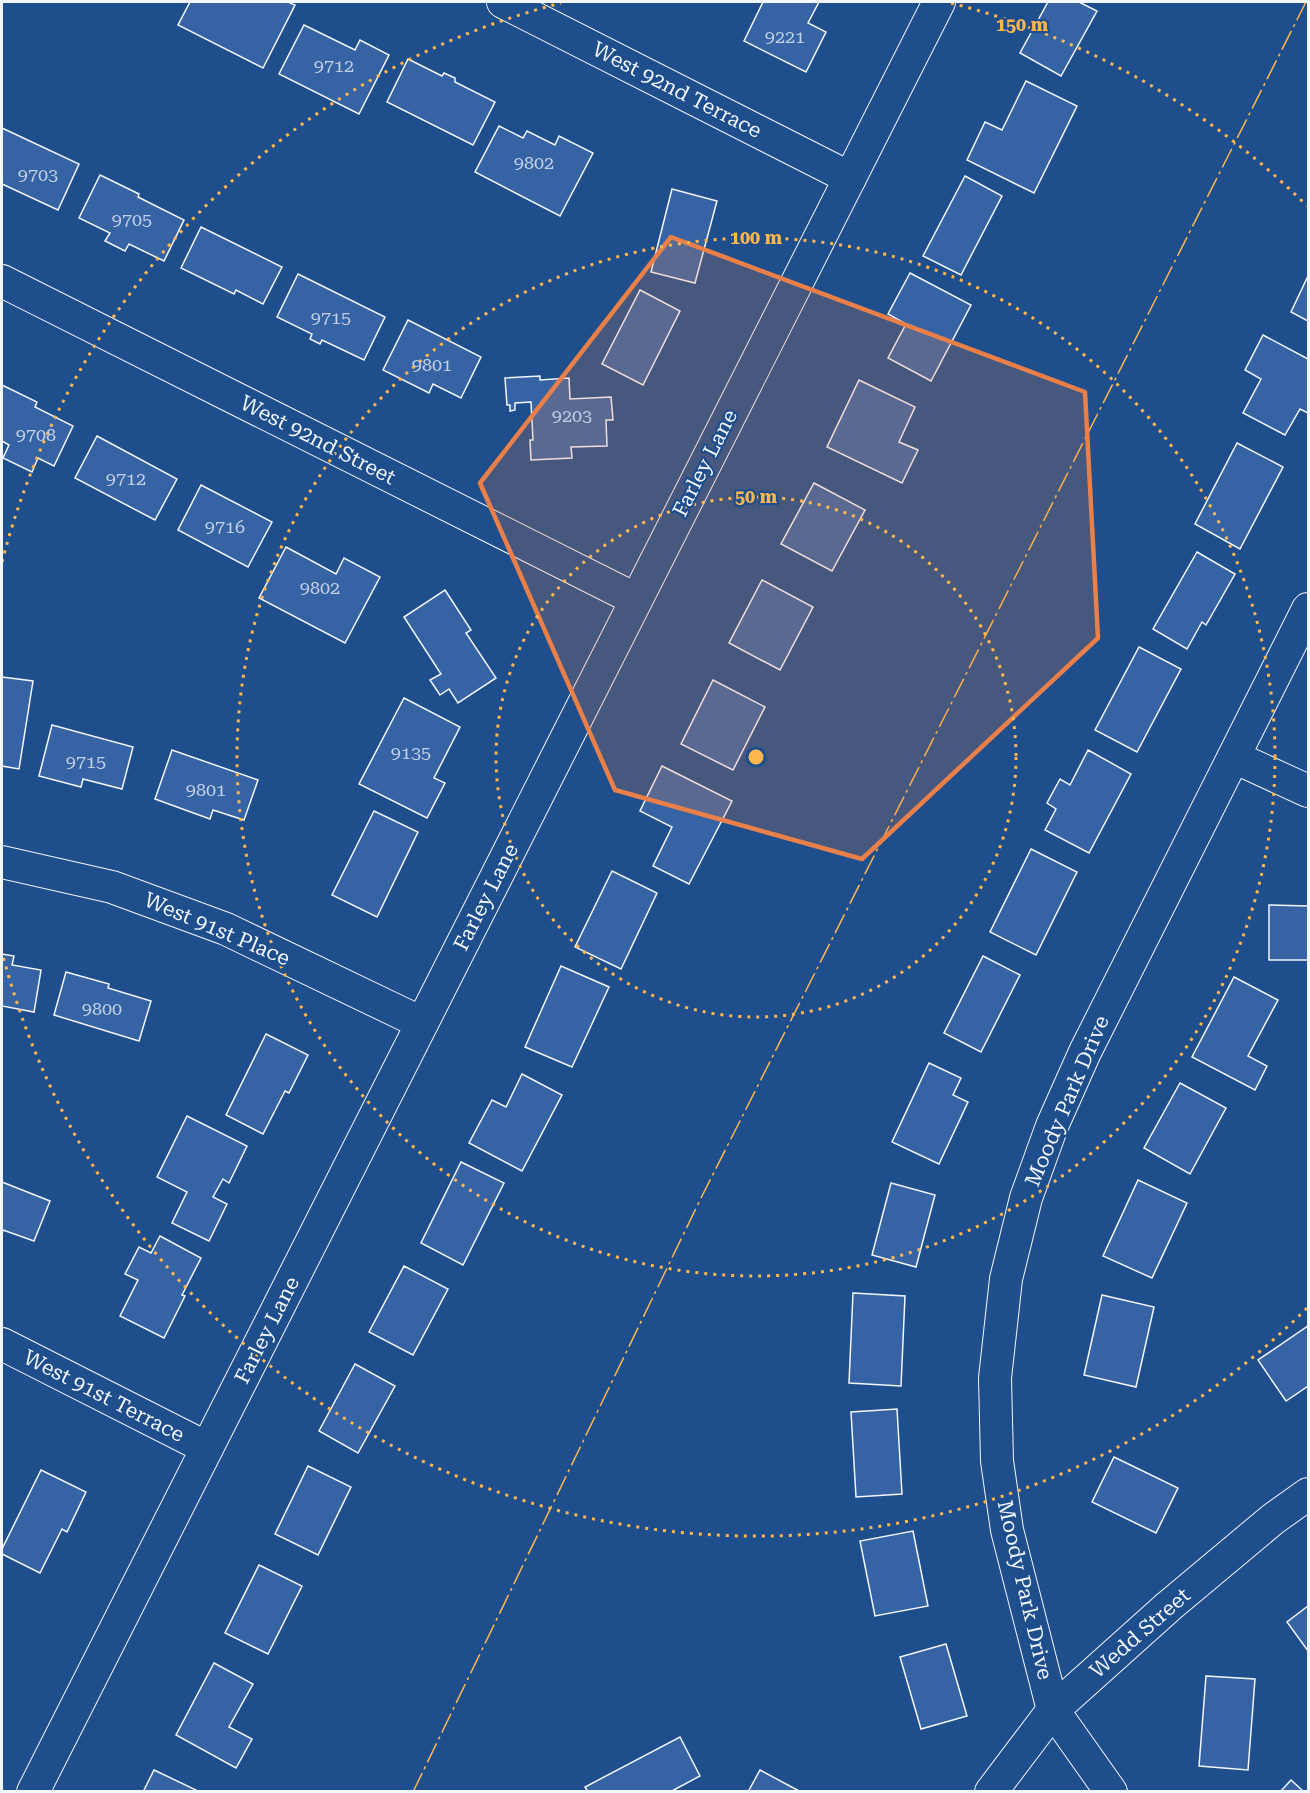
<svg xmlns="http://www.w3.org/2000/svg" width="1310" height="1793" viewBox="0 0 1310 1793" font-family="'Roboto Serif',serif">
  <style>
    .building { fill: #3563a3; stroke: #f2f6ff; stroke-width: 1.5 }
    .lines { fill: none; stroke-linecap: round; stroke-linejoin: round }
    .minor-casing { stroke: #f2f6ff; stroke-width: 34 }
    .minor { stroke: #1f4e8c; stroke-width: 32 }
    .power { stroke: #ffb74d; stroke-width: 1.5; stroke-dasharray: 21 4.5 3 4.5; stroke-linecap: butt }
    .marked { fill: #ea8049; fill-opacity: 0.2; stroke: #ea8049; stroke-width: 4.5; stroke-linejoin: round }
    .ring { fill: none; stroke: #ffb74d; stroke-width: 3; stroke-dasharray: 3 6 }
    .labels { text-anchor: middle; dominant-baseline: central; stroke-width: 4.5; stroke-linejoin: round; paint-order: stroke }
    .number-label { font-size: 18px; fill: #c3d1e8 }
    .street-label { font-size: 21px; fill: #f2f6ff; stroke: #1f4e8c }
    .centre { fill: #ffb74d; stroke: #1f4e8c; stroke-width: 3 }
    .ring-label { font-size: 18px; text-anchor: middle; font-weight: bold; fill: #ffb74d; stroke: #1f4e8c; stroke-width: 4.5; stroke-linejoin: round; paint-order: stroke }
  </style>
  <rect width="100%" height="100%" fill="#1f4e8c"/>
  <g class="building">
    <polygon points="190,2 288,2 295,5 263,68 178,25"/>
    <polygon points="763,2 819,2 808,23 826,32 806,72 744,41"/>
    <polygon points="1048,2 1079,2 1097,11 1061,76 1020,53"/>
    <polygon points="304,25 355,50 360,40 389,55 359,114 279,74"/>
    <polygon points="408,59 442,76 444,73 455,78 455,82 495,102 473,145 387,102"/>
    <polygon points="1026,81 1077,106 1034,193 967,160 985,122 1002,130"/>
    <polygon points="499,126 523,138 527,131 555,145 559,136 593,153 560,216 475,172"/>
    <polygon points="2,128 79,164 58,210 2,184"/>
    <polygon points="100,175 139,194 138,197 184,220 164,261 129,244 125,251 105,241 110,233 79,218"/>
    <polygon points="965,176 1002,196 961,275 923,256"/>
    <polygon points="672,189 717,201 695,283 651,272"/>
    <polygon points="201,227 282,267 263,304 236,290 234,294 181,268"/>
    <polygon points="910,273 971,305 931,381 888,358 906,324 888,314"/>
    <polygon points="298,274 385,317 364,360 322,340 320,344 310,339 312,334 277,317"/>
    <polygon points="1308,276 1308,321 1291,312"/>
    <polygon points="640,290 680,311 643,385 602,364"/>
    <polygon points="408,320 481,357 461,398 433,384 429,393 383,370"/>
    <polygon points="1263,335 1308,359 1308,413 1300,409 1285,435 1243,413 1261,379 1245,370"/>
    <polygon points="540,376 540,380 569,378 570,399 611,397 613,420 606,420 607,446 571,447 572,458 531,460 530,440 533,440 531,402 515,403 515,410 510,411 510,405 507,405 505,378"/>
    <polygon points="859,380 915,407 899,442 918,450 902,483 827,447"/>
    <polygon points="2,385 37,402 35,407 73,426 54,466 38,458 32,472 3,458 9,445 2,441"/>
    <polygon points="97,436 177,479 155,520 75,478"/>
    <polygon points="1237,443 1283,467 1240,549 1195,524"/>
    <polygon points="814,483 865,510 832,571 781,544"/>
    <polygon points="201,485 272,522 248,567 178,530"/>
    <polygon points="286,547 336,574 344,558 380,577 345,643 259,598"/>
    <polygon points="1197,552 1235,574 1206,625 1202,622 1187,649 1153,629"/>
    <polygon points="762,580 813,607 780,670 729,643"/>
    <polygon points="445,590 471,630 466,633 496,678 458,703 449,689 440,695 430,680 441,674 404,617"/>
    <polygon points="1139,647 1181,669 1137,752 1095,730"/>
    <polygon points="2,677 33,681 19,769 2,766"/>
    <polygon points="713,680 765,707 733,770 681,744"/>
    <polygon points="404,698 460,727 434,778 445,783 427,818 359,784"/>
    <polygon points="52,725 133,747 122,789 83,779 81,787 39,776"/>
    <polygon points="172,750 258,780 244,820 213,810 210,819 155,799"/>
    <polygon points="1088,750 1131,774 1089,853 1045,830 1056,809 1047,803 1060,779 1070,785"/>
    <polygon points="662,766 732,801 689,884 653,866 672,827 640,811"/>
    <polygon points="374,811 418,832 377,917 332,895"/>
    <polygon points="1031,849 1077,872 1036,955 990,932"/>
    <polygon points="612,871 657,893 621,969 575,947"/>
    <polygon points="1269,905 1308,906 1308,960 1269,960"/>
    <polygon points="2,954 14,956 12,965 41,970 34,1012 2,1006"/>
    <polygon points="983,956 1020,975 981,1052 944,1033"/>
    <polygon points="561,966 609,987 572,1067 525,1047"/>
    <polygon points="66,972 109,984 108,988 151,1001 139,1041 54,1015"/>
    <polygon points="1234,977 1278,1000 1248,1056 1267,1066 1255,1090 1192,1057"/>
    <polygon points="266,1034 308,1055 289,1093 285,1091 263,1134 226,1115"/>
    <polygon points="929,1063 961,1078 953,1095 968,1102 939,1164 892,1142"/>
    <polygon points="522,1074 562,1095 522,1171 469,1143 492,1100 506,1107"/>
    <polygon points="1180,1083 1226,1108 1190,1174 1144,1148"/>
    <polygon points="187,1116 247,1146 229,1183 223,1179 213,1197 227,1204 209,1241 172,1223 187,1192 157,1177"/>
    <polygon points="461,1162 504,1183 463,1265 421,1243"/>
    <polygon points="1138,1180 1187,1203 1152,1278 1103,1256"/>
    <polygon points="2,1182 50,1201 34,1241 3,1230 2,1234"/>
    <polygon points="891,1183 935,1195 916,1267 872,1255"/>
    <polygon points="160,1236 201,1258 182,1295 185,1296 164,1338 120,1316 138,1280 125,1274 139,1247 151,1253"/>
    <polygon points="404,1266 448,1289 413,1355 369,1332"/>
    <polygon points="853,1293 905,1296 901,1386 849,1383"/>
    <polygon points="1102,1295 1154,1307 1136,1387 1084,1375"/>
    <polygon points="1308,1326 1308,1386 1286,1401 1258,1360"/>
    <polygon points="355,1364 395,1386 358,1453 319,1431"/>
    <polygon points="897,1409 902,1494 856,1497 851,1412"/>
    <polygon points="1114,1457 1178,1488 1156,1533 1092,1502"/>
    <polygon points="308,1466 351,1487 318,1555 275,1534"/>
    <polygon points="41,1470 86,1492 67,1532 62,1529 40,1573 2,1554 2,1549"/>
    <polygon points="913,1531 928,1606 875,1616 860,1541"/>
    <polygon points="259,1565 302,1586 268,1654 225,1633"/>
    <polygon points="1308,1606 1308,1651 1287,1622"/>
    <polygon points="946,1644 967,1716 921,1729 900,1657"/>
    <polygon points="214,1663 253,1684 229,1727 252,1739 236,1768 176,1735"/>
    <polygon points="1206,1676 1255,1679 1248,1770 1199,1766"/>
    <polygon points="680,1737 700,1776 670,1792 588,1792 585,1787"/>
    <polygon points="154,1770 196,1790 195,1792 143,1792"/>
    <polygon points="760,1770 801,1792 748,1792"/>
    <polygon points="1291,1780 1304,1792 1280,1792"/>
  </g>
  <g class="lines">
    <defs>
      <g id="minor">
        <polyline points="503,2 850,178"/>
        <polyline points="2,281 635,599"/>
        <polyline points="1234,757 1308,791"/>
        <polyline points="2,862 112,887 226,929 422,1023"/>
        <polyline points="2,1344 207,1448"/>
        <polyline points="33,1792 939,2"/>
        <polyline points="991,1792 1053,1710 1169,1606 1273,1519 1308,1494"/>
        <polyline points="1111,1792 1053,1710 1007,1530 997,1461 995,1378 1006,1279 1026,1198 1052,1126 1085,1052 1308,609"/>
      </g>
    </defs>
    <use href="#minor" class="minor-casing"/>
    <use href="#minor" class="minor"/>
    <polyline class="power" points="413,1792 701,1198 1306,2"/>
  </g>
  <path class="marked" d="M671 237 1085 392 1098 638 862 859 615 790 480 483Z"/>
  <g class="ring">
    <circle cx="756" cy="757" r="260"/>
    <circle cx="756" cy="757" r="519"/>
    <path d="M1307 1308A779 779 0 0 1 2 952M2 562A779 779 0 0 1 561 3M951 3A779 779 0 0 1 1307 206"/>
  </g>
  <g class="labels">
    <g class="number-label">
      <text x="785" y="36">9221</text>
      <text x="334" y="65">9712</text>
      <text x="534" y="162">9802</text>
      <text x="38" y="174">9703</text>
      <text x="132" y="219">9705</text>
      <text x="331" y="317">9715</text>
      <text x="432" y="364">9801</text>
      <text x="572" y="415">9203</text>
      <text x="36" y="434">9708</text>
      <text x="126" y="478">9712</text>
      <text x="225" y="526">9716</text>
      <text x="320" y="587">9802</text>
      <text x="411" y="752">9135</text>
      <text x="86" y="761">9715</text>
      <text x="206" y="789">9801</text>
      <text x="102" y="1008">9800</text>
    </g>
    <g class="street-label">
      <text transform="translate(677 90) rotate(27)">West 92nd Terrace</text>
      <text transform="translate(318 440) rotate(27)">West 92nd Street</text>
      <text transform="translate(705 463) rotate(-63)">Farley Lane</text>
      <text transform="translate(486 897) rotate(-63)">Farley Lane</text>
      <text transform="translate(217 929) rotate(23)">West 91st Place</text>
      <text transform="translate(1067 1101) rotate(-67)">Moody Park Drive</text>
      <text transform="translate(267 1330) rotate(-63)">Farley Lane</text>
      <text transform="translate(104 1396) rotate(27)">West 91st Terrace</text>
      <text transform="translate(1025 1590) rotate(77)">Moody Park Drive</text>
      <text transform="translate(1140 1633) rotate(-41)">Wedd Street</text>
    </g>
  </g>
  <circle cx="756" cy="757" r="9" class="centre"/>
  <g class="ring-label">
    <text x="1022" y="31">150 m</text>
    <text x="756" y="244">100 m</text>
    <text x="756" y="503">50 m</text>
  </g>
  <rect width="1310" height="1793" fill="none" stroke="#f2f6ff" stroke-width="6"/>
</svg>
